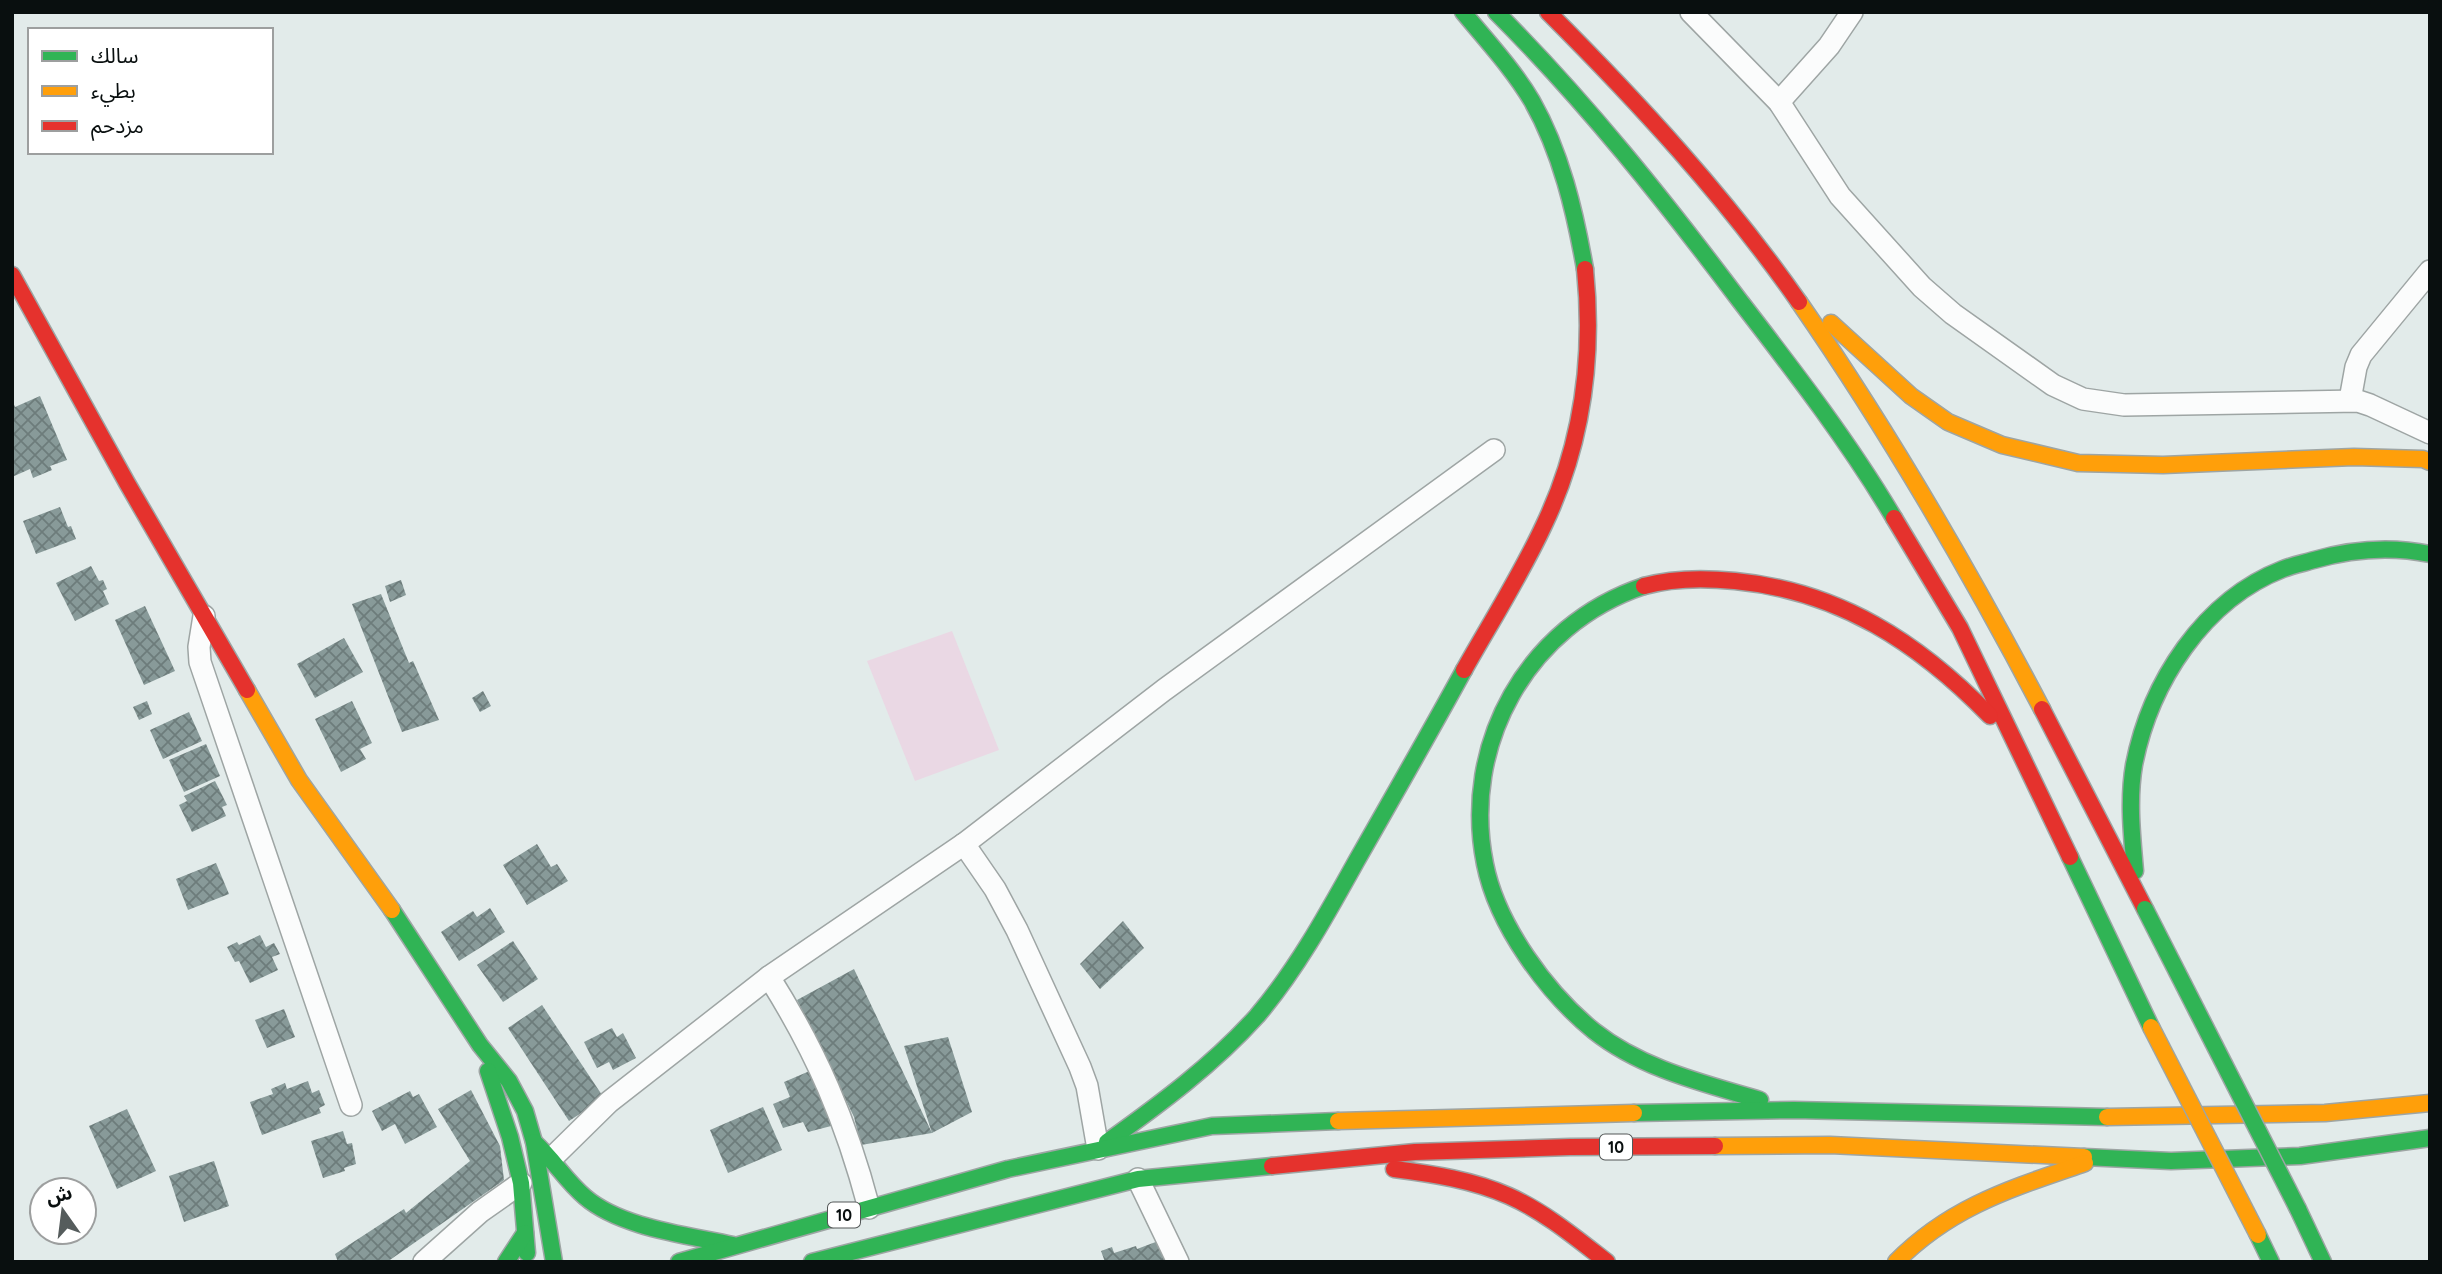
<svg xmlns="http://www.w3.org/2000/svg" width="2442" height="1274" viewBox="0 0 2442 1274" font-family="Quicksand,'Noto Sans Arabic',sans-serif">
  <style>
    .green { fill: #ead8e4 }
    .building { fill: url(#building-cross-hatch) }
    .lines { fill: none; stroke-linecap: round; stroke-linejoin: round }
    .street-casing { stroke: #9ea5a4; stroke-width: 24 }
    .fast-casing { stroke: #9ea5a4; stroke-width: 19 }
    .slow-casing { stroke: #9ea5a4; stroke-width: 19 }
    .jam-casing { stroke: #9ea5a4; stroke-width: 19 }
    .street { stroke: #fbfcfc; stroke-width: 21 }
    .fast { stroke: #30b455; stroke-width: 16 }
    .slow { stroke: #ff9f0a; stroke-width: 16 }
    .jam { stroke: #e5322d; stroke-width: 16 }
    .fast-bridge-casing { stroke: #9ea5a4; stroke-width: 19; stroke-linecap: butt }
    .slow-bridge-casing { stroke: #9ea5a4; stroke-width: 19; stroke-linecap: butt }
    .fast-bridge { stroke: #30b455; stroke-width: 16 }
    .slow-bridge { stroke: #ff9f0a; stroke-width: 16 }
    .labels { text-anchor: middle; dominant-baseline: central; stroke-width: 6; stroke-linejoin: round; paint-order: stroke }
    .shield { fill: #fff; stroke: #535757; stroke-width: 2 }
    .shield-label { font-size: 16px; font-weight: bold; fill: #090f0f }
  </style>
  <defs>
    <pattern id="building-cross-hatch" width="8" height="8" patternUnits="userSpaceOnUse" patternTransform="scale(1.75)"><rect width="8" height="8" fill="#889a99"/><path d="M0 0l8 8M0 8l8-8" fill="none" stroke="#6d7c7b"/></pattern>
  </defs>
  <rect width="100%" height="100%" fill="#e2ebea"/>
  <polygon class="green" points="952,631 999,750 915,781 867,661"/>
  <g class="building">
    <polygon points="40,396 67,460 50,466 52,470 33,478 30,469 12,477 12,400 15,407"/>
    <polygon points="60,507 68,527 71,526 76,539 36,554 23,521"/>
    <polygon points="91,566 99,581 103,580 107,589 103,591 109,604 75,621 56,583"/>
    <polygon points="401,580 406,595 390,602 385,586"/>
    <polygon points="381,594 409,663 413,661 439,720 402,732 352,604"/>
    <polygon points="145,606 175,671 144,685 115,620"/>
    <polygon points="344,638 363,672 315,698 297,664"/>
    <polygon points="483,691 491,706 480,712 472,698"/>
    <polygon points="147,701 152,714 139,720 133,707"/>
    <polygon points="352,701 372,743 360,749 366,759 341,772 315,719"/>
    <polygon points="189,712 202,741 163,759 150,730"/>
    <polygon points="206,744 220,776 184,792 169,760"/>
    <polygon points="215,781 227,805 222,807 226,816 192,832 179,805 187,801 184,796"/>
    <polygon points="537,844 551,867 557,864 568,881 527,905 503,865"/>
    <polygon points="216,863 229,894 188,910 176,879"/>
    <polygon points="490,908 505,932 459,961 441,932 473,911 477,917"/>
    <polygon points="1123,921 1144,948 1100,989 1080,964"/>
    <polygon points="260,935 266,947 274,943 280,954 272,957 278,970 250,983 239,961 235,962 227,947 237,942 239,945"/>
    <polygon points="513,941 538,979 503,1002 477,965"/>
    <polygon points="854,969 932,1133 904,1046 948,1037 972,1112 932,1133 861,1145 854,1117 797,1000"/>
    <polygon points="542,1005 604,1098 569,1121 508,1028"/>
    <polygon points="284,1009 295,1037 267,1048 255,1020"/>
    <polygon points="612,1028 617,1037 623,1033 636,1058 613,1070 609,1062 597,1068 584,1042"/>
    <polygon points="812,1070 835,1125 808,1132 803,1122 783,1128 773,1104 790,1097 784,1082"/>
    <polygon points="308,1081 312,1093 319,1090 325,1105 319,1108 321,1113 262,1135 250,1102 273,1094 271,1089 285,1083 287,1089"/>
    <polygon points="471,1090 500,1146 504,1180 387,1262 338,1262 335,1254 404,1209 406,1213 470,1161 438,1109"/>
    <polygon points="410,1091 413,1097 419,1094 437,1127 405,1144 395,1124 382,1131 372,1111"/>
    <polygon points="763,1107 782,1150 728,1173 710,1130"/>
    <polygon points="127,1109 156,1171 117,1189 89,1126"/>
    <polygon points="343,1131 347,1144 352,1143 356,1164 344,1168 345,1171 323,1178 311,1141"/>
    <polygon points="214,1161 229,1206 184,1222 169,1176"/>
    <polygon points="1161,1240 1169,1262 1105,1262 1101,1251 1112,1247 1114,1253 1136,1246 1137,1249"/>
  </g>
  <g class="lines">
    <defs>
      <g id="street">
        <polyline points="1691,12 1779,102 1840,196 1922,287 1953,314 2053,385 2083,399 2124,405 2358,401 2370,405 2430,433"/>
        <polyline points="1779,102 1829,46 1852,12"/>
        <polyline points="2350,400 2356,367 2361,355 2430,271"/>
        <polyline points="204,616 199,647 200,662 351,1105"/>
        <polyline points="964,844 995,889 1017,930 1080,1067 1087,1086 1098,1149"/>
        <path d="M769 977C817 1053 846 1121 869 1208"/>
        <polyline points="553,1157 609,1102 769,977 964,844 1164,690 1494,450"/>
        <polyline points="1138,1179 1178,1262"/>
        <polyline points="424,1262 480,1212 521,1183"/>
      </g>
      <g id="fast">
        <path d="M1463 12C1487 41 1513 69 1532 101 1561 152 1575 212 1585 269"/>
        <path d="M1496 12C1586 102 1664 200 1740 301 1794 371 1849 442 1894 518"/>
        <path d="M1644 586C1527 625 1461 745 1485 864 1497 925 1547 993 1594 1031 1642 1069 1703 1083 1760 1100"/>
        <polyline points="2070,857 2151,1027"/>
        <path d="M2135 871C2132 836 2128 800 2134 765 2150 683 2203 600 2283 569 2293 565 2304 563 2314 560 2352 549 2391 546 2430 554"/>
        <polyline points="392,910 480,1045 509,1081 525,1111 534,1142 554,1262"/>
        <polyline points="488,1071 510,1137 521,1183 527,1253"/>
        <polyline points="1634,1113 1794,1110 2107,1117"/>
        <path d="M534 1142C553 1159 566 1181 585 1197 621 1228 688 1235 733 1245"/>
        <path d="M1107 1142C1160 1104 1213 1065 1257 1016 1297 969 1327 914 1357 860 1393 797 1429 734 1464 670"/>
        <polyline points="2084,1157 2171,1161 2300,1156 2430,1138"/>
        <polyline points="2298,1209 2323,1262"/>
        <polyline points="2258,1235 2271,1262"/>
        <polyline points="506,1262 525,1233"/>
        <polyline points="679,1262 1008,1169 1212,1126 1338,1121"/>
        <polyline points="812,1262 1138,1179 1272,1166"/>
      </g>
      <g id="slow">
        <path d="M1799 302C1889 432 1968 568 2042 709"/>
        <polyline points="1831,323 1911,396 1948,422 2002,445 2078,463 2163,465 2354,457 2423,459 2430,462"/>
        <polyline points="247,690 299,780 392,910"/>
        <polyline points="2107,1117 2325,1113 2430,1103"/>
        <polyline points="1338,1121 1634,1113"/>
        <polyline points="1715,1146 1830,1145 2084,1157"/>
        <path d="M1896 1262C1951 1206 2013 1188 2085 1163"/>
      </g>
      <g id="jam">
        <path d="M1548 12C1638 102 1725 196 1799 302"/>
        <polyline points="12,275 127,483 247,690"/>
        <polyline points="1894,518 1960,628 2070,857"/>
        <path d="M1644 586C1673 578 1705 578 1735 581 1839 591 1918 642 1990 716"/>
        <path d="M1464 670C1491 622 1521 575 1544 525 1583 443 1594 358 1585 269"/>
        <polyline points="2042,709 2145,909"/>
        <polyline points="1272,1166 1415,1152 1570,1147 1715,1146"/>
        <path d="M1394 1169C1433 1174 1473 1180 1509 1196 1545 1212 1576 1238 1607 1262"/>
      </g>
    </defs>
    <use href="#street" class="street-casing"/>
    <use href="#fast" class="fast-casing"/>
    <use href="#slow" class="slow-casing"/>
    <use href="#jam" class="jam-casing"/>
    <use href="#street" class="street"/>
    <use href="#fast" class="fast"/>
    <use href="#slow" class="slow"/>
    <use href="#jam" class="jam"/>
    <defs>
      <polyline id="fast-bridge" points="2145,909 2298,1209"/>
      <polyline id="slow-bridge" points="2151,1027 2258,1235"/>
    </defs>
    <use href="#fast-bridge" class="fast-bridge-casing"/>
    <use href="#slow-bridge" class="slow-bridge-casing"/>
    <use href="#fast-bridge" class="fast-bridge"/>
    <use href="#slow-bridge" class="slow-bridge"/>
  </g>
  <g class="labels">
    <g class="shield">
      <rect x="1600" y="1134.5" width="32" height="25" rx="5"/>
      <rect x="828" y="1202.5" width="32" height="25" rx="5"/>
    </g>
    <g class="shield-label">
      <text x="1616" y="1147">10</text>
      <text x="844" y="1215">10</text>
    </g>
  </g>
  <rect width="2442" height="1274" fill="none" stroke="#090f0f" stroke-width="28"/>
  <rect x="28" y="28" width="245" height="126" fill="#ffffff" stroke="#9d9f9f" stroke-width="2"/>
  <rect x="42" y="51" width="35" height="10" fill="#30b455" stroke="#9d9f9f" stroke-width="2"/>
  <text x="91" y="63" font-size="21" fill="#090f0f">سالك</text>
  <rect x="42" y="86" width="35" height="10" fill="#ff9f0a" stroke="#9d9f9f" stroke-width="2"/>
  <text x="91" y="98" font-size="21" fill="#090f0f">بطيء</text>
  <rect x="42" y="121" width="35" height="10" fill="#e5322d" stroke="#9d9f9f" stroke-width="2"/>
  <text x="91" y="133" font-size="21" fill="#090f0f">مزدحم</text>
  <g transform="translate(63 1211) rotate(346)"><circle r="33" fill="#ffffff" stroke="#9d9f9f" stroke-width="2"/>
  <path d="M0-5L12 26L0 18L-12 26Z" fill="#555c5c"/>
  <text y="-10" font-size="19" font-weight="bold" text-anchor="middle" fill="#090f0f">ش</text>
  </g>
</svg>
